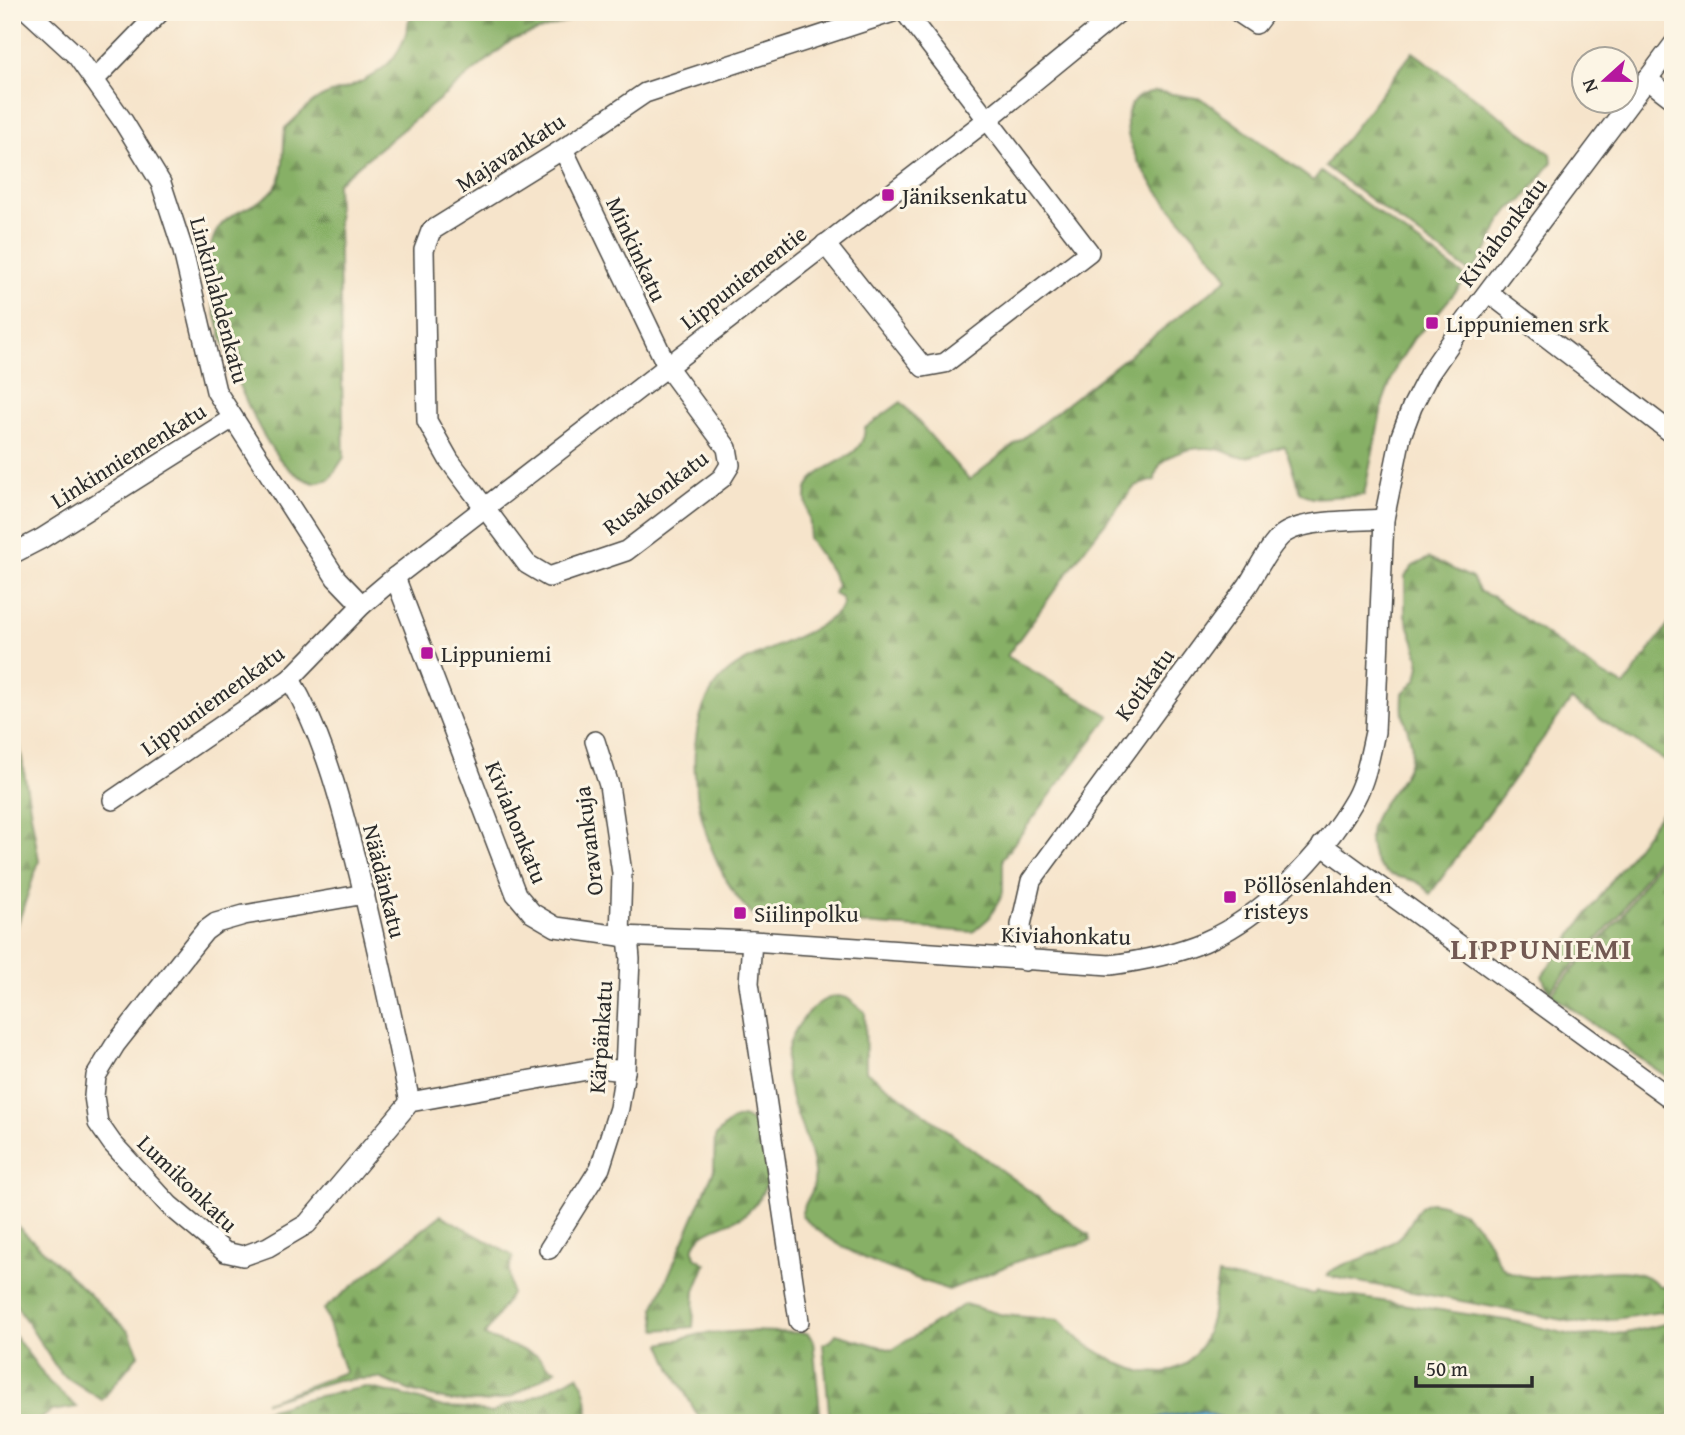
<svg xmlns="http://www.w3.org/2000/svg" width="1685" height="1435" viewBox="0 0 1685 1435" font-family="'Gentium Book Plus',serif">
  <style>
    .forest { fill: url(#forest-firs); stroke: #596e48; stroke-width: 2 }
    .water { fill: #53abd0; stroke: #3f6b7e; stroke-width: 2 }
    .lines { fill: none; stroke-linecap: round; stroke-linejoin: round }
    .minor-casing { stroke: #494743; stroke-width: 22 }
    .minor { stroke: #fff; stroke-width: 19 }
    .poi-dot { fill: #b5179e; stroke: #fcf5e5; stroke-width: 2.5 }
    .labels { text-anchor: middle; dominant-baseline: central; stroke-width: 6; stroke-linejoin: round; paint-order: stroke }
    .street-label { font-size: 23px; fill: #2b2b2b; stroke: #fcf5e5 }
    .poi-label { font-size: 23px; fill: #2b2b2b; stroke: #fcf5e5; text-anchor: start }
    .district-label { font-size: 30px; font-weight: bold; letter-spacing: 2px; fill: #735a53; stroke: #fcf5e5 }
  </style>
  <defs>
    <pattern id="forest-firs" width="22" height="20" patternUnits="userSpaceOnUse" patternTransform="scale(1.75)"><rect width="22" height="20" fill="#87b066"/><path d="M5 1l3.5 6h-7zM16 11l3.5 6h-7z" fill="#6f8f54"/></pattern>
  </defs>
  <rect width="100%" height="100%" fill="#fcf5e5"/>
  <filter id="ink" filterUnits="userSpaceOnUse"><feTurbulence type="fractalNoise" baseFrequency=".0143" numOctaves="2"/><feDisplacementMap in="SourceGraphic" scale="14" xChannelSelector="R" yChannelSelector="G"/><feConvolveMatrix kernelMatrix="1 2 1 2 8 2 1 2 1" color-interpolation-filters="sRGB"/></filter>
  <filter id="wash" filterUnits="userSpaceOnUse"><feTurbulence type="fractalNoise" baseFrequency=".00686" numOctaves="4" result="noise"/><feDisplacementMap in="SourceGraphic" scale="28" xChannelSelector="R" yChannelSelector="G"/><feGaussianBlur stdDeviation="1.57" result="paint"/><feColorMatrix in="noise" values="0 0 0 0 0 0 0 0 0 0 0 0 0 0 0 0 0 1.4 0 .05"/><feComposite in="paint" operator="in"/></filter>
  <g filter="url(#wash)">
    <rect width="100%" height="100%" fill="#f6e4cb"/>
    <g class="forest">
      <path d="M418 12H587L583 16 512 40 337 183 344 457 330 479 314 483C302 479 292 473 283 463 248 424 194 290 213 239 225 205 265 211 279 181 285 169 283 142 285 128 296 119 306 106 318 99 327 93 340 91 350 87 383 73 403 57 409 20Z"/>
      <polygon points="1413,52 1551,154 1552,162 1523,200 1510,209 1500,222 1489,247 1471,273 1325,166"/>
      <path d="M1155 91 1202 99 1313 181 1321 171 1467 278 1431 321 1414 338 1396 367 1383 402 1364 495 1312 498 1300 492 1285 446C1274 449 1253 458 1242 457 1234 457 1225 450 1216 449 1195 445 1156 453 1155 480L1135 486 1089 543 1007 656 1110 716 1003 858V892L1000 899 989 918 973 932 754 916C702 869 666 730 725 675 752 649 830 633 843 604L841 598 834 594 837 585 831 571 808 538C816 519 797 498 812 480 829 459 863 461 865 428L901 402 969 480 1228 278C1202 241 1167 208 1143 170 1126 144 1113 97 1155 91Z"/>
      <path d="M1429 558 1472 578 1480 592 1493 597 1597 671 1624 686 1673 618V766L1571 700 1430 894C1414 871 1395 884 1380 867 1375 862 1372 854 1371 848 1362 810 1405 790 1411 756 1414 741 1406 729 1403 714 1402 708 1403 700 1403 693L1417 679 1420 666 1416 647 1405 615V576L1413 566Z"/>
      <polygon points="18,736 39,861 12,941 12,741"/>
      <polygon points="1673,797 1673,835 1618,917 1549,992 1542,976"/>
      <polygon points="1673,839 1673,1081 1628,1050 1613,1036 1600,1029 1551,994 1620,919"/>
      <path d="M838 996 847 998 865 1012 866 1071 1089 1235 1090 1241 1026 1258 949 1290C899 1272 840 1255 802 1216V1212C807 1196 816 1193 814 1173 809 1120 761 1072 803 1019 813 1007 822 998 838 996Z"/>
      <path d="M743 1117C767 1125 766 1157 768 1177 765 1191 756 1206 744 1215 728 1227 686 1230 695 1257L706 1264 695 1291 693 1327 657 1330 654 1309 714 1170 715 1137C723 1128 730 1119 743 1117Z"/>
      <path d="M1431 1202C1452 1204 1473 1217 1485 1235 1498 1256 1494 1270 1523 1276 1563 1285 1628 1254 1660 1286H1673V1310L1584 1324 1327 1276C1335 1265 1349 1264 1361 1259 1376 1253 1392 1245 1403 1233 1414 1222 1414 1206 1431 1202Z"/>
      <polygon points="441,1215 513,1256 509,1272 511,1294 484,1336 537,1355 547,1366 556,1370 511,1397 486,1402 452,1401 413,1392 379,1378 337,1380 265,1402 345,1372 324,1309"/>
      <polygon points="12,1221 129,1332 139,1354 102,1400 60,1373 12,1299"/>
      <polygon points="1218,1275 1314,1294 1317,1291 1518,1322 1575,1336 1627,1333 1673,1322 1673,1414 1651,1423 1359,1423 1299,1413 1271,1423 1238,1423 1201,1411 1126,1423 830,1423 823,1344 831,1341 836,1334 892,1350 965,1304 1003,1315 1059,1320 1081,1341 1117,1363 1143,1372 1165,1373 1186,1364 1202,1345 1211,1319"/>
      <polygon points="748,1331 807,1333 813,1340 821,1423 702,1423 672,1370 661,1344 701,1334"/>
      <polygon points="12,1332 49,1382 77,1407 52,1411 34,1423 12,1423"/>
      <path d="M578 1375C587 1390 590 1406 586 1423L229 1421 304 1399 365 1387 403 1395 443 1407 465 1408 492 1413 506 1405 526 1401Z"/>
    </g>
    <g class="water">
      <polygon points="1201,1411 1238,1423 1126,1423"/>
      <polygon points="1299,1413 1357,1422 1358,1423 1271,1423"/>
    </g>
  </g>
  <g filter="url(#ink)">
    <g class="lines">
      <defs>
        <g id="minor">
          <polyline points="29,12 77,56 123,121 161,183 182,247 216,391 336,578 362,605"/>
          <polyline points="1238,12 1256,24 1265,12"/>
          <polyline points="1647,79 1673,99"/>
          <polyline points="94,80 160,12"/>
          <polyline points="563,149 668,368 727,448 730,465 722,478 626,551 549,577 527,564 449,460 427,421 424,250 431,231 563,149 645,93 893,12"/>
          <polyline points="825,244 923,367 945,363 1089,252 905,12"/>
          <polyline points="1489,293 1673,434"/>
          <polyline points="12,554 41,539 233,418"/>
          <path d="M395 577 516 894 532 913 556 927 620 936 752 941 1110 965C1141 961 1175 954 1204 942 1263 917 1323 854 1355 799 1366 779 1370 754 1375 732L1384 519 1401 436 1412 407 1429 374 1465 322 1673 45"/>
          <path d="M290 679C320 730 336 785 351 843 374 928 391 1015 410 1102"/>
          <polyline points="595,741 609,785 622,873 620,936"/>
          <polyline points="113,800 290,679 362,605 395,577 988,119 1119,12"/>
          <polyline points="1322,845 1673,1100"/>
          <polyline points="365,894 244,915 216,923 205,931 192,947 115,1045 96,1076 94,1096 98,1123 112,1143 169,1205 225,1252 243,1256 268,1247 307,1224 410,1102 598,1068 625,1071"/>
          <polyline points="752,941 749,983 799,1321"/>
          <path d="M1025 961 1021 925 1031 881 1248 585C1258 569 1268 548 1282 535 1302 519 1358 521 1384 519"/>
          <polyline points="549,1249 600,1168 619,1108 625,1071 630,959 628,936"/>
        </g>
      </defs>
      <use href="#minor" class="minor-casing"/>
      <use href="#minor" class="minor"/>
    </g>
  </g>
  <g class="poi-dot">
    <rect x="881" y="188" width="14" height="14" rx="3.5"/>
    <rect x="1425" y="316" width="14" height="14" rx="3.5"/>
    <rect x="420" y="646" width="14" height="14" rx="3.5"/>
    <rect x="1223" y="890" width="14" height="14" rx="3.5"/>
    <rect x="733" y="906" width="14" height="14" rx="3.5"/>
  </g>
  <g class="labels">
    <g class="street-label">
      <text transform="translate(510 152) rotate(-33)">Majavankatu</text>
      <text transform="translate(1502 232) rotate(-53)">Kiviahonkatu</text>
      <text transform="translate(637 249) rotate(65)">Minkinkatu</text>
      <text transform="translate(743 277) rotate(-38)">Lippuniementie</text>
      <text transform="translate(220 300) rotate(75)">Linkinlahdenkatu</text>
      <text transform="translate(128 455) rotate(-32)">Linkinniemenkatu</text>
      <text transform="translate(655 492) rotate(-37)">Rusakonkatu</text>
      <text transform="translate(1144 684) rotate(-54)">Kotikatu</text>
      <text transform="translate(212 700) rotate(-36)">Lippuniemenkatu</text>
      <text transform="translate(517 822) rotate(68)">Kiviahonkatu</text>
      <text transform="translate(588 841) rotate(-97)">Oravankuja</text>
      <text transform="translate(385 881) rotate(76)">Näädänkatu</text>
      <text transform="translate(1066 935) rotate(1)">Kiviahonkatu</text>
      <text transform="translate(600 1037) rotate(-86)">Kärpänkatu</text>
      <text transform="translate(188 1183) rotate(44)">Lumikonkatu</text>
    </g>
    <g class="poi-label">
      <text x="902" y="195">Jäniksenkatu</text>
      <text x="1446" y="323">Lippuniemen srk</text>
      <text x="441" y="653">Lippuniemi</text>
      <text x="1244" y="884">Pöllösenlahden<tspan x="1244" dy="26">risteys</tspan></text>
      <text x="754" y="913">Siilinpolku</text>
    </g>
    <g class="district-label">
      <text x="1542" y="948">LIPPUNIEMI</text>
    </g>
  </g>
  <rect width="1685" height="1435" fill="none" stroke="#fcf5e5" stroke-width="42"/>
  <g transform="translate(1605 80) rotate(249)"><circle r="33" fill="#fcf5e5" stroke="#a8a49b" stroke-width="2"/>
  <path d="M0-5L12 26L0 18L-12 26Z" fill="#b5179e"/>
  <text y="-10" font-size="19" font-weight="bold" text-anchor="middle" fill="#2b2b2b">N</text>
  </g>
  <path d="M1416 1376v10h116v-10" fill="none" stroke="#2b2b2b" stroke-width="3.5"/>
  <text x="1426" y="1376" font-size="21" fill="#2b2b2b" stroke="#fcf5e5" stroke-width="5" paint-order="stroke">50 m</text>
</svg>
